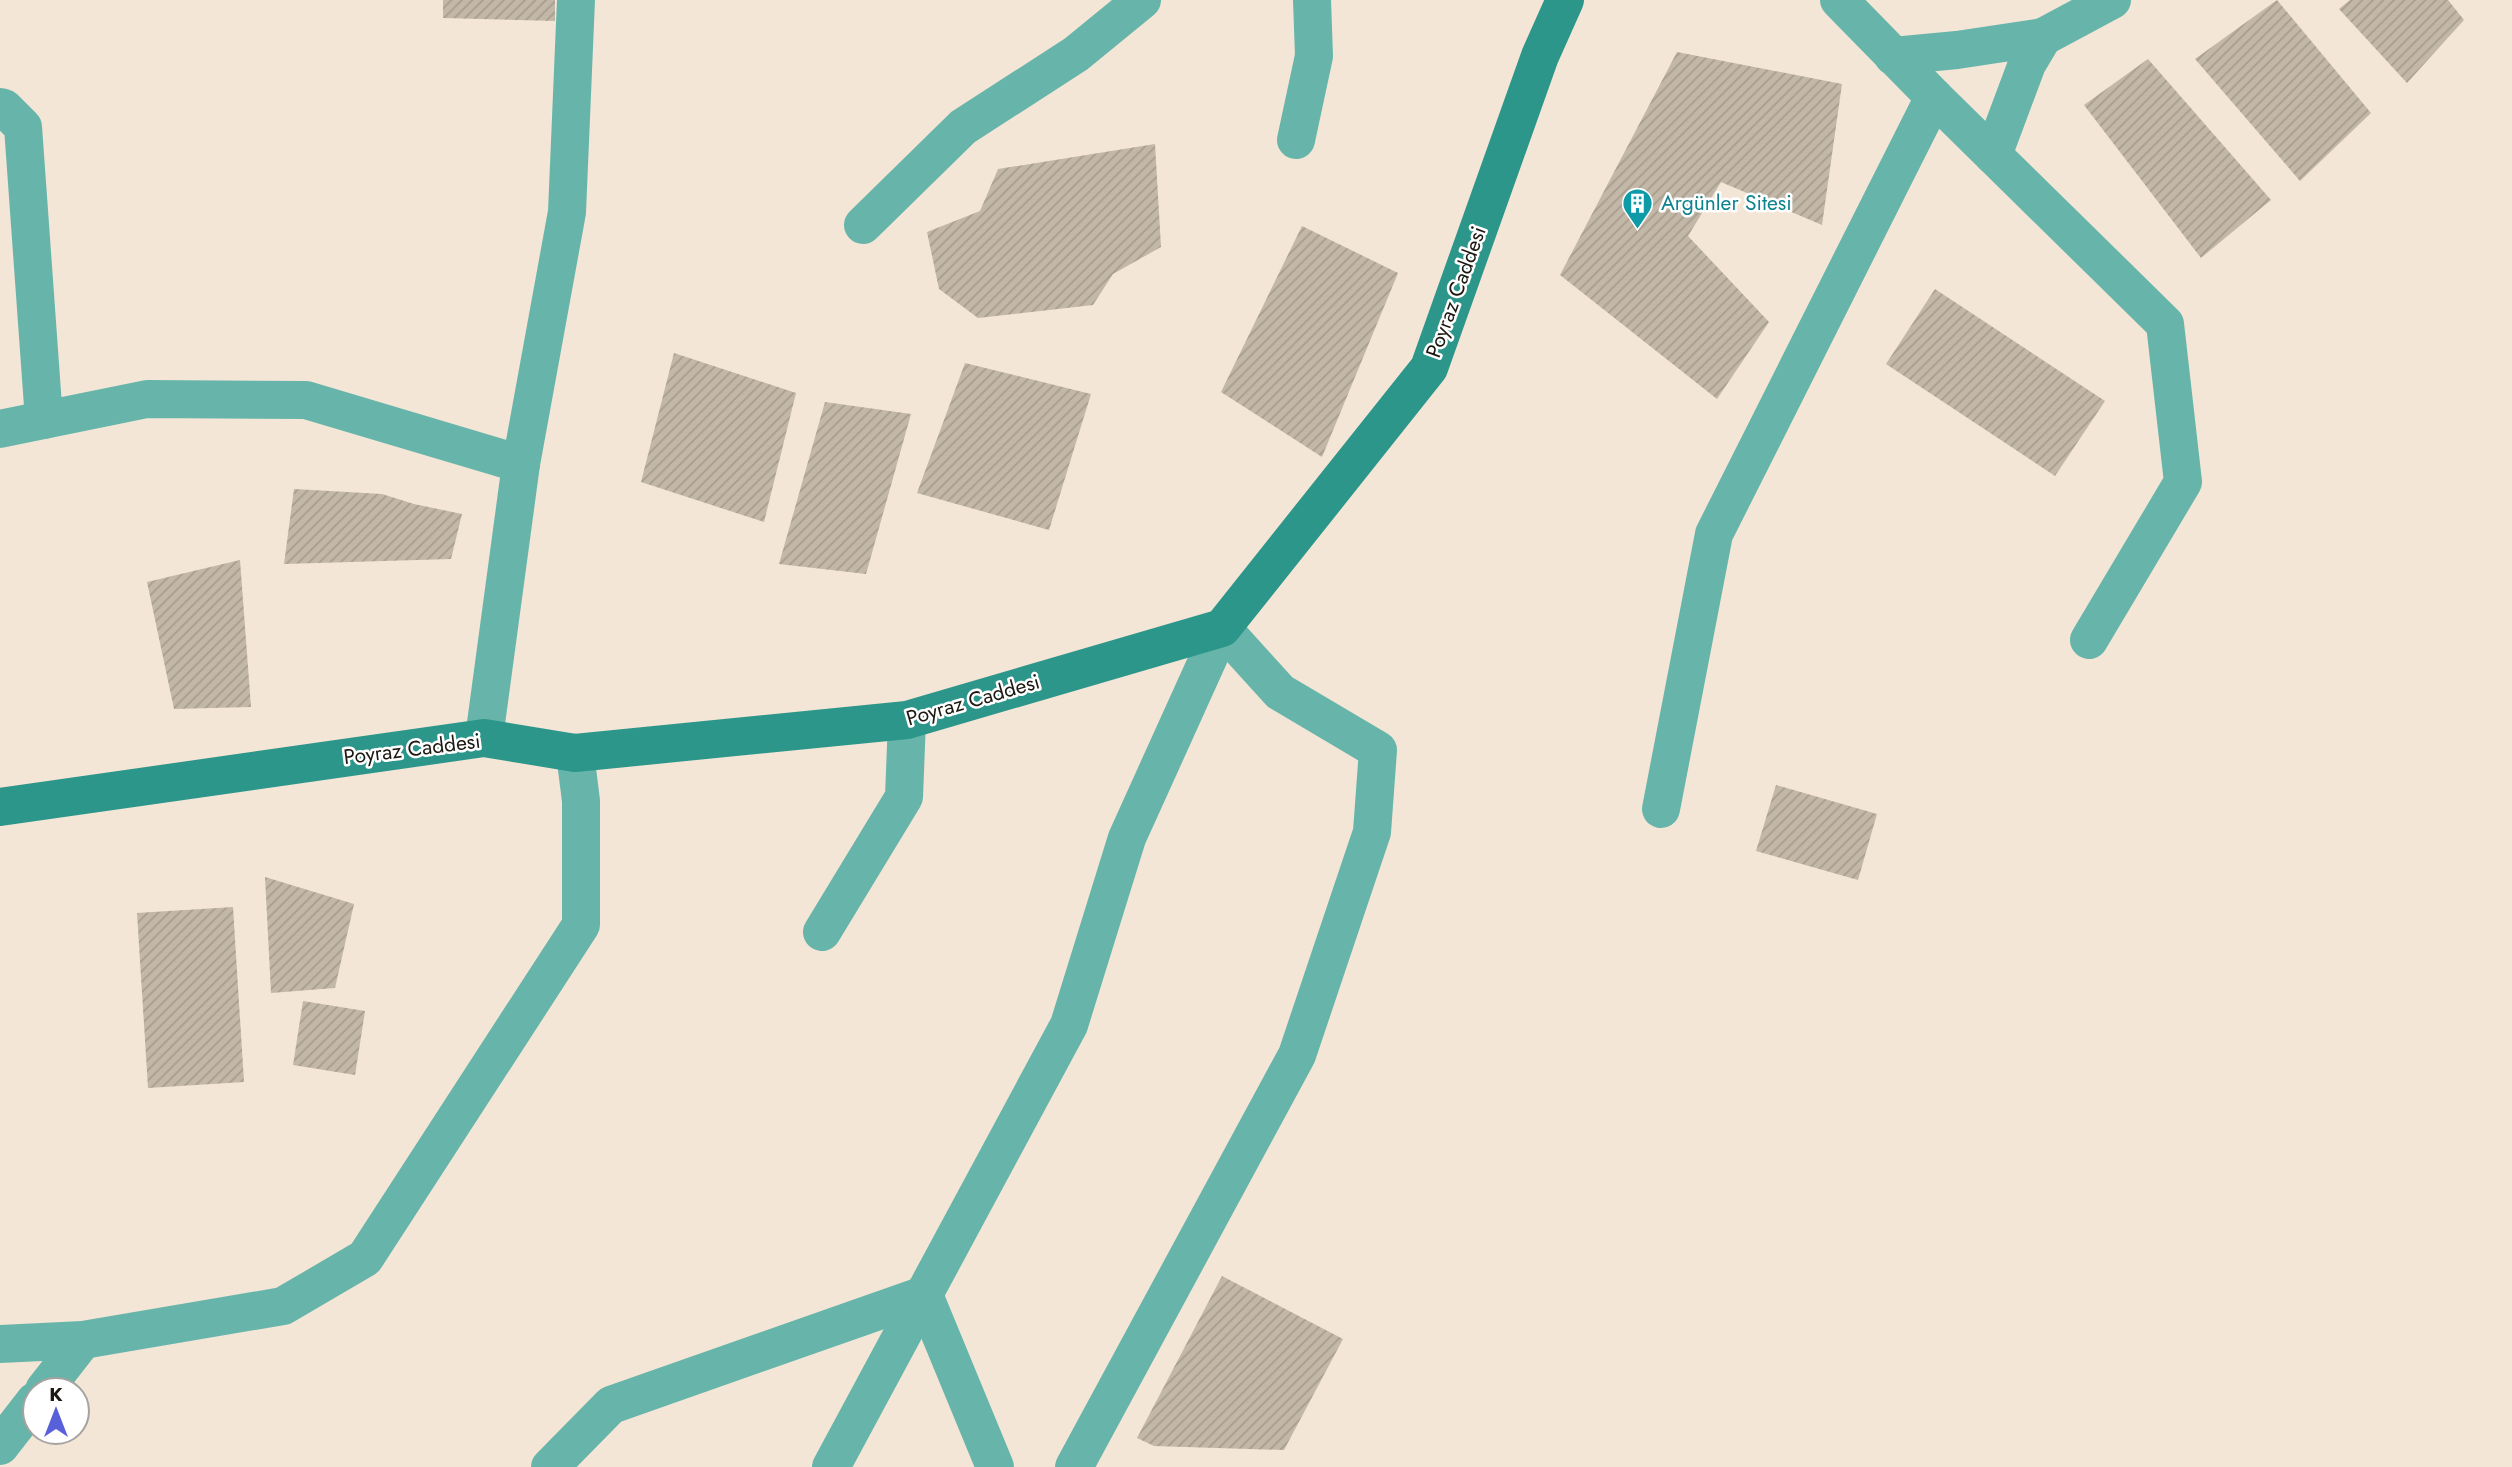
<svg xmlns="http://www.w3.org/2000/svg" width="2512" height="1467" viewBox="0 0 2512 1467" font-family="Jost,sans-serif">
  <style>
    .building { fill: url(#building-hatch) }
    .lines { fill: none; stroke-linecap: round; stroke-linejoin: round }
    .street { stroke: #67b5aa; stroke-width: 38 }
    .secondary { stroke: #2c968a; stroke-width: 38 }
    .labels { text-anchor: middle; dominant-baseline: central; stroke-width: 5; stroke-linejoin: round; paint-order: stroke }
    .culture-label { font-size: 21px; fill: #0d838f; stroke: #fff; text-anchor: start }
    .street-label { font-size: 21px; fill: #1c1812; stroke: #fff }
  </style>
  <defs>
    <pattern id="building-hatch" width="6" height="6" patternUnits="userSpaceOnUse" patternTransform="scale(1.75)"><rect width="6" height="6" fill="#c3b7a7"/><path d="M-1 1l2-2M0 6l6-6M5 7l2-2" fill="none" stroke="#a79d8f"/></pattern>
  </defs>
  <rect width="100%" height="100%" fill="#f3e6d6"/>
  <g class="building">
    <polygon points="443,0 555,0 555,21 443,18"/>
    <polygon points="2277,0 2371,113 2300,181 2195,59"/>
    <polygon points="2350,0 2448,0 2464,20 2407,83 2339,9"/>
    <polygon points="1677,52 1842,84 1822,225 1721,182 1688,236 1769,322 1717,399 1560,275"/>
    <polygon points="2148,59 2271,200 2201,258 2084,105"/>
    <polygon points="1155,144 1161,247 1113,274 1093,305 978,318 939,289 927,232 980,211 998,169"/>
    <polygon points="1302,226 1398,273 1322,457 1221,392"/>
    <polygon points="1935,289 2105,401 2055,476 1886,364"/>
    <polygon points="674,353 796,393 764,522 641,482"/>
    <polygon points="965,363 1091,394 1049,530 917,493"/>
    <polygon points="825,402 911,414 866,574 779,564"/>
    <polygon points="294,489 382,494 414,504 462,514 451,559 284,564"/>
    <polygon points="240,560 251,707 174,709 147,582"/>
    <polygon points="1776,785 1877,814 1858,880 1756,851"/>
    <polygon points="265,877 354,904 335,988 271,993"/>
    <polygon points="233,907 244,1082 148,1088 137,913"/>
    <polygon points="303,1001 365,1011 355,1075 293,1065"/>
    <polygon points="1222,1276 1343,1339 1284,1450 1154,1446 1137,1438"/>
  </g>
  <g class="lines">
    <g class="street">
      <polyline points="1839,0 1934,97 2165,324 2183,482 2089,640"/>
      <polyline points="2043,37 2112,0"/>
      <polyline points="1893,56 1957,50 2043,37 2027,64 1993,155"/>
      <polyline points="0,107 4,108 23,127 44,420"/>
      <polyline points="1296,140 1314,56 1312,0"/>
      <polyline points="863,225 963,127 1076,54 1142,0"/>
      <polyline points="0,429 147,399 306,400 521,464"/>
      <polyline points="484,738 521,464 567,212 576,0"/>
      <polyline points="1661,809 1714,534 1934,97"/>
      <polyline points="822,932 904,797 907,720"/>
      <polyline points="0,1344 83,1340 283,1306 365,1258 581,925 581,801 575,753"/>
      <polyline points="44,1390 83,1340"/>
      <polyline points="0,1446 35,1401"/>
      <polyline points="550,1467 611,1405 924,1295 995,1467"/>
      <polyline points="831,1467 1069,1025 1127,838 1222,628 1280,692 1378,750 1372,832 1297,1055 1074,1467"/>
    </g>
    <polyline class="secondary" points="0,807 484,738 575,753 907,720 1222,628 1429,368 1540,56 1565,0"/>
  </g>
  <defs>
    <symbol id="building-pin" viewBox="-11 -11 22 30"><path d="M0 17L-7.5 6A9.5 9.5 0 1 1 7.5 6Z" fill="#0f9aa8" stroke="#fff"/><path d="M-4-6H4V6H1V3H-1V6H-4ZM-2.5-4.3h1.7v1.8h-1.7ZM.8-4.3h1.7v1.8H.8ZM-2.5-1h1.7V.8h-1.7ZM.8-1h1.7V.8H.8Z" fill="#fff"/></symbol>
  </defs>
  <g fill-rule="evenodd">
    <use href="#building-pin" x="1620" y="186" width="35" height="47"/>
  </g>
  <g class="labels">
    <g class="culture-label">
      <text x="1661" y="203">Argünler Sitesi</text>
    </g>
    <g class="street-label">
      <text transform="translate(1456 292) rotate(-70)">Poyraz Caddesi</text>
      <text transform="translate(973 700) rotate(-16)">Poyraz Caddesi</text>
      <text transform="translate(412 749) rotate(-7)">Poyraz Caddesi</text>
    </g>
  </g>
  <g transform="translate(56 1411)"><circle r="33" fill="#ffffff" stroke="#a4a3a0" stroke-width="2"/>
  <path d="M0-5L12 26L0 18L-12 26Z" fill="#5861d9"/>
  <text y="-10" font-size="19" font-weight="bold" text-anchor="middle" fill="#1c1812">K</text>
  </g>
</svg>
